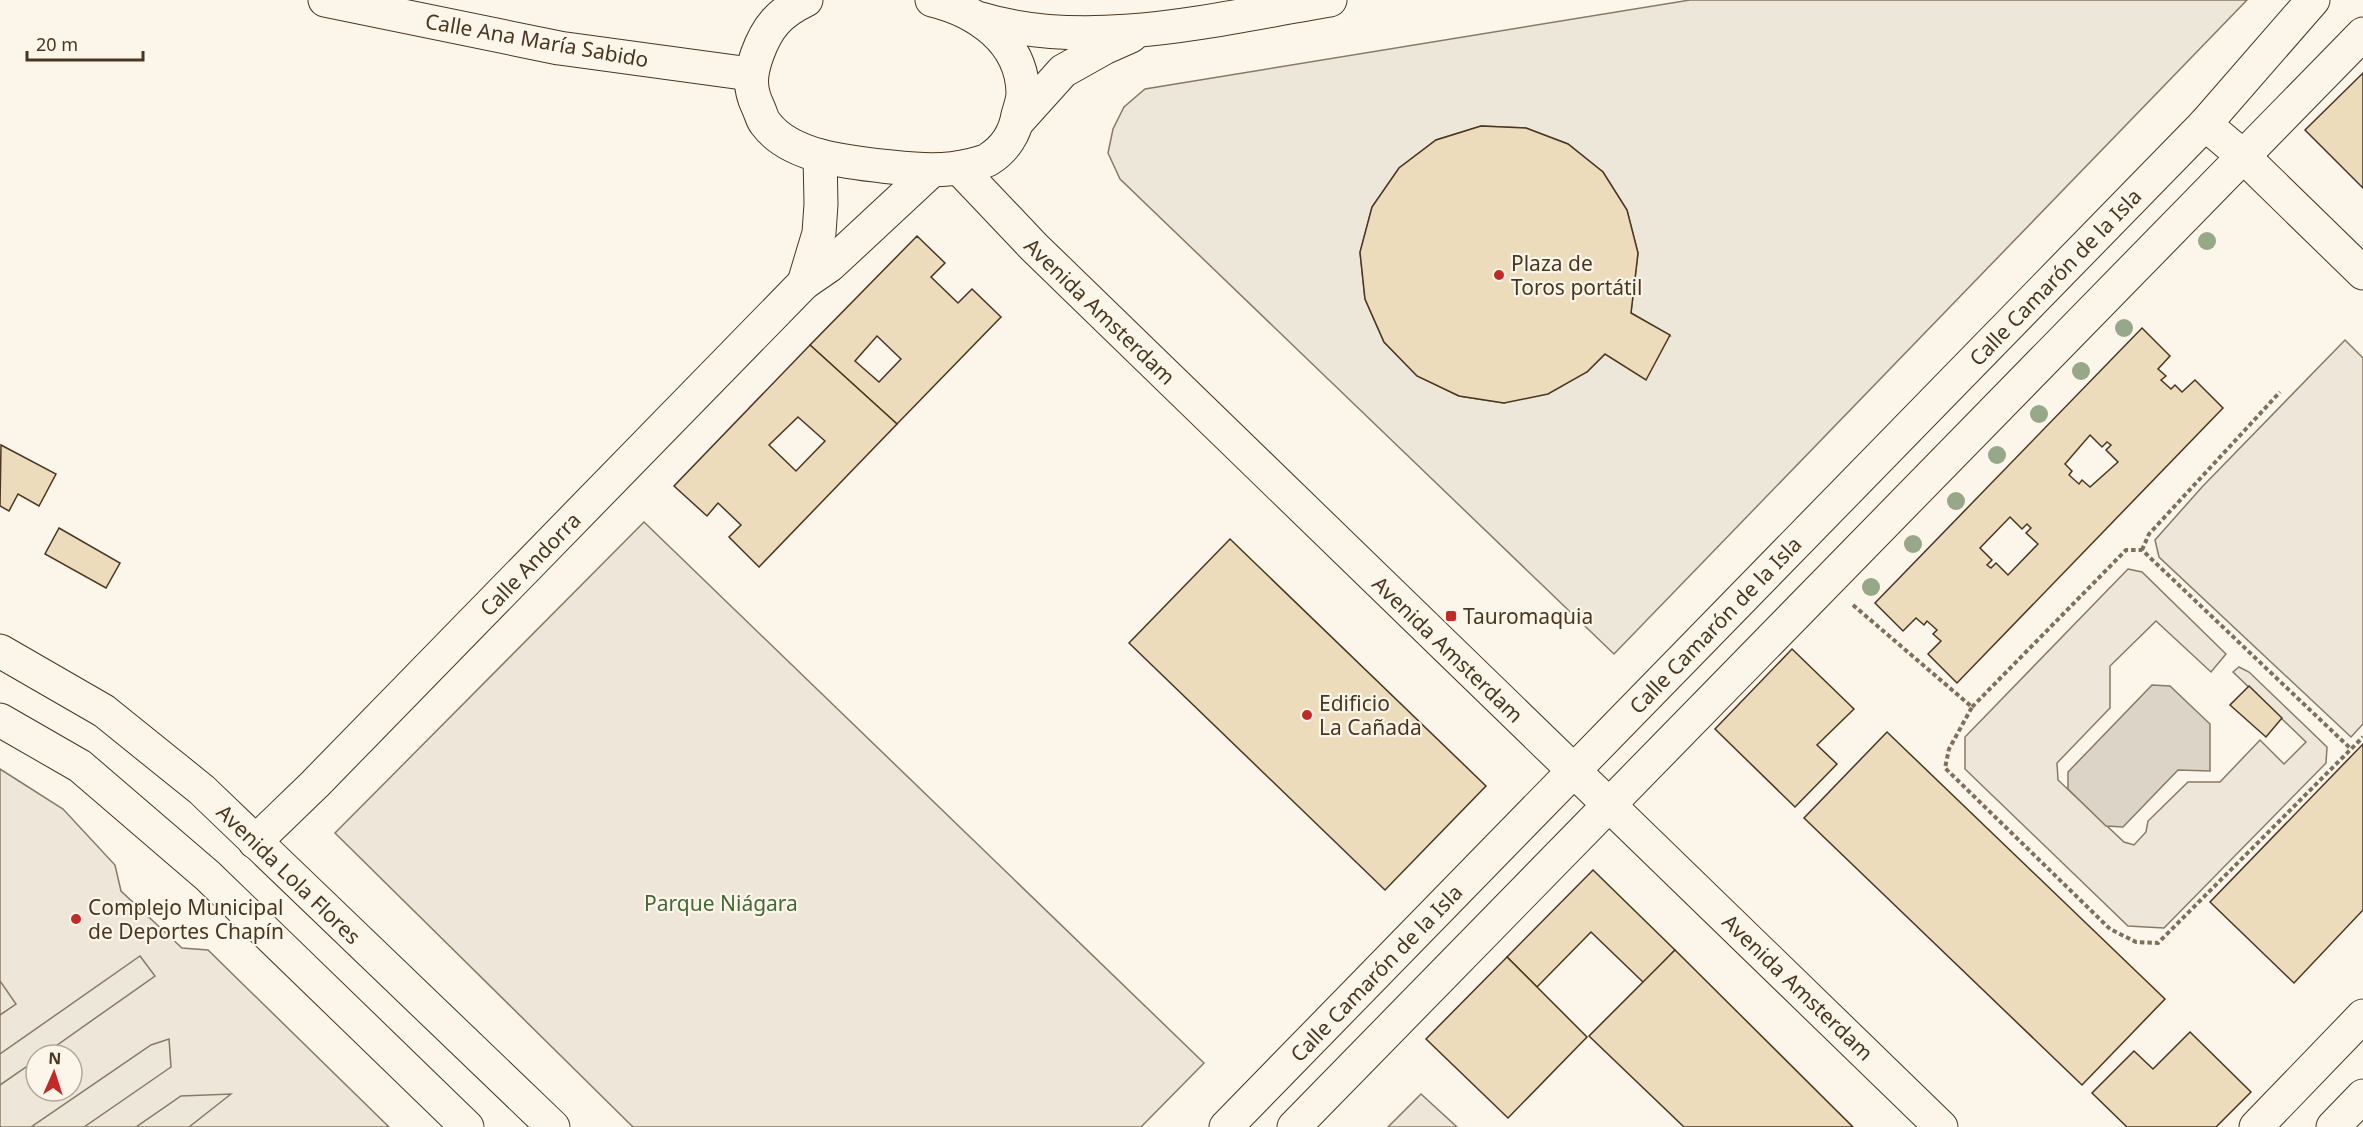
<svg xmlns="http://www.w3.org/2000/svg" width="2363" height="1127" viewBox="0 0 2363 1127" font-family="'Noto Sans',sans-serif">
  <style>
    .green { fill: #ede6d9; stroke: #887966; stroke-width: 1.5; fill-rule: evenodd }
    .parking { fill: #ede7d9; stroke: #887966; stroke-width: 1.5; fill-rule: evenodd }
    .water { fill: #dcd4c6; stroke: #887966; stroke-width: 1.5 }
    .building { fill: #ecdcbc; stroke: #4a3520; stroke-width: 1.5; fill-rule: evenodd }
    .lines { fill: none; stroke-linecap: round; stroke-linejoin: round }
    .street-casing { stroke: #4a3520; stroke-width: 35 }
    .secondary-casing { stroke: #4a3520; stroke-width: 35 }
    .path { stroke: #7f6f5c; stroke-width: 4; stroke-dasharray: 4.5 3; stroke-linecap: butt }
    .street { stroke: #fbf6e9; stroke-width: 33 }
    .secondary { stroke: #fbf6e9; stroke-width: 33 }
    .tree { fill: #96a887 }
    .poi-dot { fill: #c62828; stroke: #fbf6e9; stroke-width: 2 }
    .labels { text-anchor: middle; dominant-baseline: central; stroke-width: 4.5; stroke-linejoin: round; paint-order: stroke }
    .street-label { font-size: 21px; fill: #4a3520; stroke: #fbf6e9 }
    .poi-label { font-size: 21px; fill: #4a3520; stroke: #fbf6e9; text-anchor: start }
    .park-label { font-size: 21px; fill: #436837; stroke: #fbf6e9 }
  </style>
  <rect width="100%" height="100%" fill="#fbf6e9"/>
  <g class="green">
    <polygon points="2345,340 2363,358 2363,724 2351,737 2159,557 2155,540 2202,487"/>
    <polygon points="644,522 1204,1063 1141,1127 633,1127 335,833"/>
    <polygon points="2128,569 2142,572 2226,654 2211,672 2156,621 2110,666 2110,708 2057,763 2058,780 2124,842 2134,845 2146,832 2148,821 2188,782 2220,782 2260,740 2284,764 2306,742 2233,672 2239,667 2249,672 2327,747 2326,763 2164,928 2128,926 1965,769 1965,737"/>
    <path d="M0 769 63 809 115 865 121 891 182 948 208 950 389 1127H0ZM36 1055H72V1091H36Z"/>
    <polygon points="1421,1094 1457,1127 1388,1127"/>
  </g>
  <g class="parking">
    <path d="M1690 0H2247L1614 654 1120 179 1108 153 1113 129 1124 107 1145 89ZM1481 126 1526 128 1568 144 1603 172 1627 210 1638 253 1631 313 1670 336 1605 354 1587 372 1504 403 1459 396 1417 376 1384 342 1365 299 1360 253 1372 207 1399 168 1436 140Z"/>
    <polygon points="140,956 155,976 43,1055 36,1055 36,1060 0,1085 0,1054"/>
    <polygon points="0,981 16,1004 0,1015"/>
    <polygon points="169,1039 171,1067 84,1127 31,1127 151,1045"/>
    <polygon points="231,1094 189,1127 136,1127 181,1096"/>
  </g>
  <polygon class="water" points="2152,685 2170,686 2210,724 2210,771 2178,770 2123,827 2106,826 2068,789 2068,772"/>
  <g class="building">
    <polygon points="2363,73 2363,188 2305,130"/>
    <polygon points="1481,126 1526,128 1568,144 1603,172 1627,210 1638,253 1631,313 1670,335 1646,380 1605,354 1587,372 1548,394 1504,403 1459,396 1417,376 1384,342 1365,299 1360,252 1372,207 1399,168 1436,140"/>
    <path d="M917 236 945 263 931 277 958 303 972 289 1001 317 897 424 810 345ZM877 336 901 359 879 382 855 361Z"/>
    <path d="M2142 328 2170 356 2158 369 2166 376 2161 380 2171 389 2175 385 2182 392 2195 380 2223 408 1957 683 1928 654 1941 641 1933 634 1937 630 1927 621 1924 625 1916 618 1903 631 1875 603ZM2090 435 2102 447 2107 442 2111 445 2106 450 2118 462 2090 487 2082 480 2079 484 2069 475 2072 471 2065 464ZM2010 517 2022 529 2027 524 2031 528 2026 533 2038 544 2008 575 1996 563 1991 568 1987 565 1992 560 1980 548Z"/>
    <path d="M810 345 897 424 759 567 729 537 741 525 718 503 707 516 674 486ZM798 417 825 441 796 471 769 445Z"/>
    <polygon points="1,445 56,474 39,506 18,494 9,511 0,506"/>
    <polygon points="59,528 120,563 106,588 45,554"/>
    <polygon points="1230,539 1486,786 1385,890 1129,643"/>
    <polygon points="1792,649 1854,709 1817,745 1837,764 1795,807 1715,729"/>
    <polygon points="2249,686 2282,718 2266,737 2230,705"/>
    <polygon points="1887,732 2165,999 2082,1085 1804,818"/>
    <polygon points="2363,744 2363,910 2294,983 2210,902"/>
    <polygon points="1593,870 1675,950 1644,983 1591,932 1537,987 1507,957"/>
    <polygon points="1675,950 1853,1127 1684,1127 1589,1036"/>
    <polygon points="1507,957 1587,1037 1508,1118 1426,1039"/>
    <polygon points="2190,1032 2251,1092 2216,1127 2127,1127 2092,1093 2134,1051 2153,1069"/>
  </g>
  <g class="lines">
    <defs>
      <g id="street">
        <polyline points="959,168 1034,247 1941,1127"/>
        <polyline points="804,283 819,233 821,204 820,156"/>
        <polyline points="255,842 315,784 804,283 830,265 931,171"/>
        <polyline points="2256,1127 2363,1016"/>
        <polyline points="2333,1127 2363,1096"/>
      </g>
      <g id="secondary">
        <polyline points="325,0 559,48 750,74"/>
        <path d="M806 0C779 13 767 27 757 55 750 75 749 88 758 107 761 113 762 120 766 124 791 158 853 163 891 167 920 170 944 172 972 165 978 163 985 162 989 159 1005 149 1015 133 1018 115 1020 108 1023 100 1023 93 1022 41 977 11 932 0"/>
        <path d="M981 19C1090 52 1220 18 1330 0"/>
        <polyline points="1017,122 1063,71 1104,48 1131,36"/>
        <polyline points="2205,124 2244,157 2363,273"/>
        <polyline points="0,651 104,711 202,790 553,1127"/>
        <polyline points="0,720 80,766 208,876 467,1127"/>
        <polyline points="1226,1127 2205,124 2313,0"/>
        <polyline points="1294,1127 2363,34"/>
      </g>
    </defs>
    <use href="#street" class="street-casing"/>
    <use href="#secondary" class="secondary-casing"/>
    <g class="path">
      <polyline points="2142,550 2149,534 2280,392"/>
      <polyline points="1853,605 1972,707 1949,749 1945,768 2110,929 2136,942 2158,943 2363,737"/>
      <polyline points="1972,707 2126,550 2142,550 2351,749"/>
    </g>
    <use href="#street" class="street"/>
    <use href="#secondary" class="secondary"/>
  </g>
  <g class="tree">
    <circle cx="2207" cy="241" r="9"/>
    <circle cx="2124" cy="328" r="9"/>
    <circle cx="2081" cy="371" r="9"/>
    <circle cx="2039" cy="414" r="9"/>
    <circle cx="1997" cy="455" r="9"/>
    <circle cx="1956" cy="501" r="9"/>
    <circle cx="1913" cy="544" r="9"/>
    <circle cx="1871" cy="587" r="9"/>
  </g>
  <g class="poi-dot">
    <circle cx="1499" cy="275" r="6"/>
    <rect x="1445" y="610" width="12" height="12" rx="3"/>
    <circle cx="1307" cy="715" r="6"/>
    <circle cx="76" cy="919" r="6"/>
  </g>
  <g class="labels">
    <g class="street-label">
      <text transform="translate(537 40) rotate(10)">Calle Ana María Sabido</text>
      <text transform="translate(2055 277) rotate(-46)">Calle Camarón de la Isla</text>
      <text transform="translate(1100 311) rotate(44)">Avenida Amsterdam</text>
      <text transform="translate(530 564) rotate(-46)">Calle Andorra</text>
      <text transform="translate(1715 625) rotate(-46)">Calle Camarón de la Isla</text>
      <text transform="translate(1448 649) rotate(44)">Avenida Amsterdam</text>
      <text transform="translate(289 874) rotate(44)">Avenida Lola Flores</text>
      <text transform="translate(1376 973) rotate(-46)">Calle Camarón de la Isla</text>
      <text transform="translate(1798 987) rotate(44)">Avenida Amsterdam</text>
    </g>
    <g class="poi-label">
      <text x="1511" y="263">Plaza de<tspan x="1511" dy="24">Toros portátil</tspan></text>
      <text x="1463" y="616">Tauromaquia</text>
      <text x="1319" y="703">Edificio<tspan x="1319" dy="24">La Cañada</tspan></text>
      <text x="88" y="907">Complejo Municipal<tspan x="88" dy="24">de Deportes Chapín</tspan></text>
    </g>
    <g class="park-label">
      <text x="721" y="903">Parque Niágara</text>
    </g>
  </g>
  <g transform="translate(54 1073) rotate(3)"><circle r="28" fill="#fbf6e9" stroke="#b4a999" stroke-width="1.5"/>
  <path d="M0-4.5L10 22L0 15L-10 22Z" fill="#c62828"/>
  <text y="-9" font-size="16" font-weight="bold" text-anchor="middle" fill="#4a3520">N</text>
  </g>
  <path d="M27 51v9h116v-9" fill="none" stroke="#4a3520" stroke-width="3"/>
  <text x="36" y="51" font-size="18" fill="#4a3520" stroke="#fbf6e9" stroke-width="4.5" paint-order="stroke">20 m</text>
</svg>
